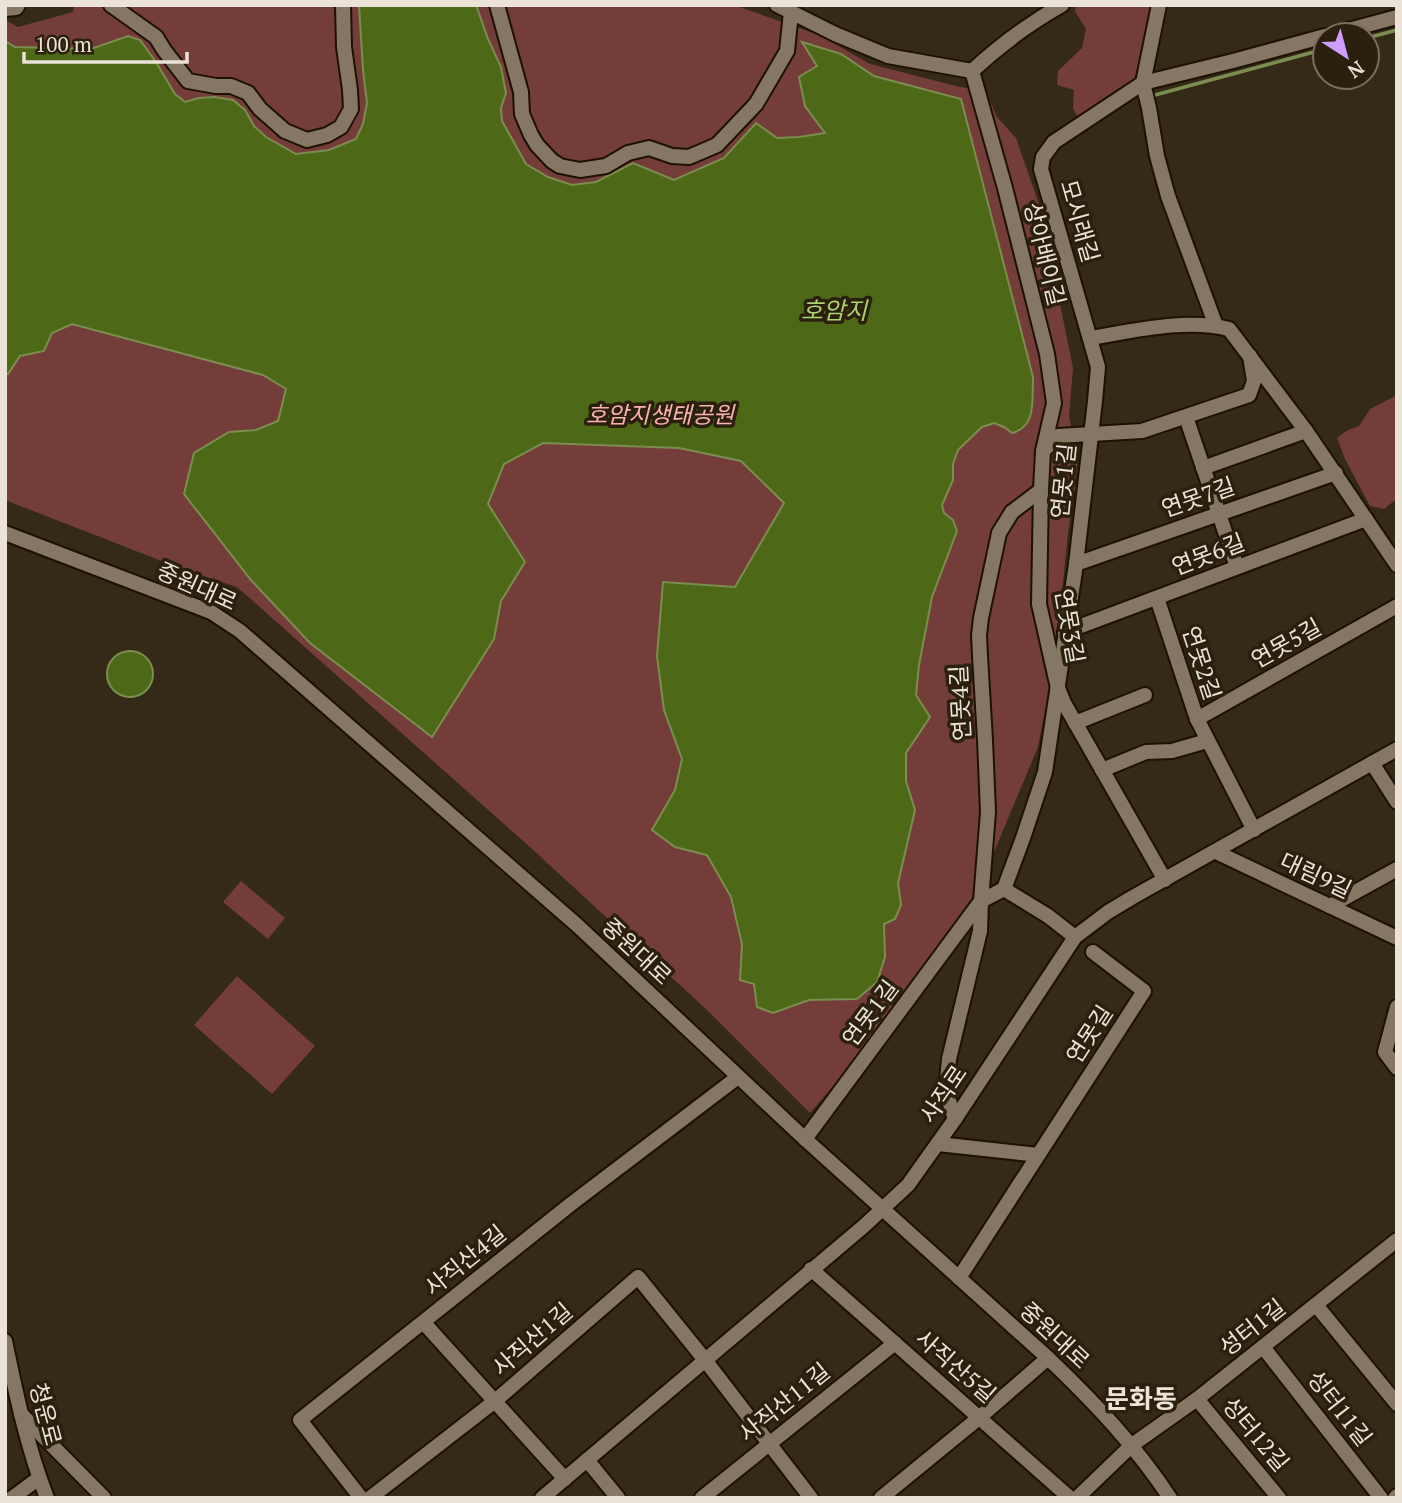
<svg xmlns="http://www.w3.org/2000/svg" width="1402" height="1503" viewBox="0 0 1402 1503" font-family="'PT Serif','Noto Sans KR',serif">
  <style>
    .green { fill: #753d3a }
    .water { fill: #4d6816; stroke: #7c8d50; stroke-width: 2 }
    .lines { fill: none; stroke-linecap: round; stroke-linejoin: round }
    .stream { stroke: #7c8d50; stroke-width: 3.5 }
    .minor-casing { stroke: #1c1103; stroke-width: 18 }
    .minor { stroke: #857763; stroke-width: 14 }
    .labels { text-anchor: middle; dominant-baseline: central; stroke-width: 7; stroke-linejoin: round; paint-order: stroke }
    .street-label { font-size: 23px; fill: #ebe3d8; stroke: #2b1f0e }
    .park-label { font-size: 23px; font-style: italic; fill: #f9b2ad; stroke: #2b1f0e }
    .water-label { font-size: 24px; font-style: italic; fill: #abd36a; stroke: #2b1f0e }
    .quarter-label { font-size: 26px; font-weight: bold; fill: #ebe3d8; stroke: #2b1f0e }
  </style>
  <rect width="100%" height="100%" fill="#352918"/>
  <g class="green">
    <polygon points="74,5 734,5 819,35 870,64 960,87 985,90 997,117 1016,138 1041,210 1073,368 1069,417 1078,452 1075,488 1068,533 1055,659 1038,747 979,888 849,1068 810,1113 706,1009 531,848 237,587 177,567 5,500 5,20 18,27 73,12"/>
    <polygon points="1076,5 1154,5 1133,84 1079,120 1073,108 1074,90 1057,85 1058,71 1082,48 1086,29 1075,11"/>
    <polygon points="1397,395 1397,500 1394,501 1384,509 1370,506 1345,459 1337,438 1348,430 1359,426 1370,409"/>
    <polygon points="241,881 285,918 268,939 223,902"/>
    <polygon points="237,976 315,1046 272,1094 194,1025"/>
  </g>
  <g class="water">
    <path d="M359 5H476L488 39 501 67 506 93 501 108 502 121 526 164 548 177 572 185 596 182 633 163 674 180 724 158 756 123 777 138 799 137 825 133 805 106 799 77 817 66 802 42 841 54 874 76 961 99 1033 377C1032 398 1037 427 1012 433L1004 427 994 423 982 427 958 450 953 464V480L942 505 944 513 953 520 957 531 932 597 919 665 916 695 930 717 906 753V781L915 810 898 883 901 905 895 919 884 924 885 957 877 982 857 999 809 1000 773 1013 757 1007 754 984 740 980 742 944 731 897 707 855 675 847 652 830 675 790 682 759 664 710 657 656 663 582 735 587 784 503 741 461 679 448 543 443 504 464 488 504 525 562 501 601 494 639 432 737 310 643 251 580 184 494 194 453 229 432 256 430 278 421 286 389 263 375 72 324 52 333 44 351 20 356 8 374 5 373V41L15 47 91 49 128 36 140 40 156 62 175 94 185 102 199 98 215 97 233 100 245 110 254 126 266 137 296 154 329 150 356 139 363 124 367 103 363 70Z"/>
    <circle cx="130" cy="674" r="23"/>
  </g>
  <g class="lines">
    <g class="stream">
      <polyline points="1367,38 1397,30"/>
      <polyline points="1155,95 1325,49"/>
    </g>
    <defs>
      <g id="minor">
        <polyline points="111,5 156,37 164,50 188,81 216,86 231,86 248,93 260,109 285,131 307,140 327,135 341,127 351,109 350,90 344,47 343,5"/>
        <polyline points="497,5 521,92 522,114 531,135 537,145 552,161 560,166 580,170 606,166 628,153 649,148 672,156 689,157 717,145 756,104 787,51 791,12 835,34 888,56 972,71 1005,188 1047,354 1054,403 1043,451"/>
        <polyline points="777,5 791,12"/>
        <polyline points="1159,5 1143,83 1149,108 1157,156 1168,196 1216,326"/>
        <polyline points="5,9 16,8 18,5"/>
        <polyline points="1330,35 1397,17"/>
        <path d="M972 71C999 46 1030 23 1062 5"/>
        <path d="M1090 338C1133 331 1186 318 1229 329L1306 431 1397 565"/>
        <polyline points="1186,417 1237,567"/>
        <polyline points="1203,468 1306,431"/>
        <path d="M5 533 211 612 240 631 578 926 805 1139 1048 1358C1093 1401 1136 1446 1170 1498"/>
        <polyline points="1076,564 1336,473"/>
        <polyline points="1157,598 1197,719 1254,830"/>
        <polyline points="1065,632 1366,519"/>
        <polyline points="1197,719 1397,606"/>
        <polyline points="1075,723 1145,695"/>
        <polyline points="1372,763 1397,802"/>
        <polyline points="1102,770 1146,752 1172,751 1207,741"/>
        <polyline points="1216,852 1397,938"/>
        <polyline points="1165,880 1064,703 1058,688 1039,604 1041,490 1043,451 1058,436 1142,431 1249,395 1254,381 1250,356"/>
        <polyline points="1004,889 1048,916 1075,937"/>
        <polyline points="1330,906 1397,869"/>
        <polyline points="1397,1007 1385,1052 1397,1068"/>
        <polyline points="955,1119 946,1092 949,1059 980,931 981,901 988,812 985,740 980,656 979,635 981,618 999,533 1012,512 1041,490"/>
        <polyline points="805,1139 981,901 1004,889 1023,838 1045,772 1076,564 1095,401 1098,367 1041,169 1043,157 1054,142 1143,83 1233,61 1325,36"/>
        <polyline points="938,1144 1038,1155"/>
        <polyline points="811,1269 1070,1498"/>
        <polyline points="959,1278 1144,991 1093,952"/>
        <polyline points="1316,1305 1397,1404"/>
        <polyline points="424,1323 565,1479"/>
        <path d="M5 1341C16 1394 27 1447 47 1498"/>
        <polyline points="1263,1347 1381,1498"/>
        <polyline points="1197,1399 1279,1498"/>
        <polyline points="21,1414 104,1498"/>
        <polyline points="587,1460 618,1498"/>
        <polyline points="12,1498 39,1478"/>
        <polyline points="361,1498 300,1420 571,1204 738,1077"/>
        <polyline points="370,1498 495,1401 638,1277 705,1360 811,1498"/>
        <polyline points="542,1498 864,1226 908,1185 955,1119 1075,937 1108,912 1133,897 1397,749"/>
        <polyline points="702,1498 895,1343"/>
        <polyline points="881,1498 980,1417 1048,1358"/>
        <polyline points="1077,1498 1132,1445 1197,1399 1397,1240"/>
        <polyline points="1395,1498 1397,1496"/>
      </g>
    </defs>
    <use href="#minor" class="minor-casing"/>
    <use href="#minor" class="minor"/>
  </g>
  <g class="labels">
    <g class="street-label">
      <text transform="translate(1080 221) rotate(74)">모시래길</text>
      <text transform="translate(1045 254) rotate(76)">상아배이길</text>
      <text transform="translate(1063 481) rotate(-84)">연못1길</text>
      <text transform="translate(1198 497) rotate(-19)">연못7길</text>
      <text transform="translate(1208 554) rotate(-21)">연못6길</text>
      <text transform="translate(197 586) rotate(24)">중원대로</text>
      <text transform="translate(1070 626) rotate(80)">연못3길</text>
      <text transform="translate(1286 643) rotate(-29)">연못5길</text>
      <text transform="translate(1202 663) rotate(72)">연못2길</text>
      <text transform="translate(960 703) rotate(-93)">연못4길</text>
      <text transform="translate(1316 875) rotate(25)">대림9길</text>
      <text transform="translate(637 951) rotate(43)">중원대로</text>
      <text transform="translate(870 1013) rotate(-53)">연못1길</text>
      <text transform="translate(1089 1034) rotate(-57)">연못길</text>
      <text transform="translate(943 1094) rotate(-56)">사직로</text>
      <text transform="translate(465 1260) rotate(-39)">사직산4길</text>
      <text transform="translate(1252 1327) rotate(-38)">성터1길</text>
      <text transform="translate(1055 1335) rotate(43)">중원대로</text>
      <text transform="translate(532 1339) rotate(-41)">사직산1길</text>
      <text transform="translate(956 1366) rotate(41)">사직산5길</text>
      <text transform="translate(784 1402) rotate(-39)">사직산11길</text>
      <text transform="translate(1340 1408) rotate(52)">성터11길</text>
      <text transform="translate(46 1414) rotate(75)">청운로</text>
      <text transform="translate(1256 1434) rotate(50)">성터12길</text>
    </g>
    <g class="park-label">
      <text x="660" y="414">호암지생태공원</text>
    </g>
    <g class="water-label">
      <text x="834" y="310">호암지</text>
    </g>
    <g class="quarter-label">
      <text x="1141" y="1398">문화동</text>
    </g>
  </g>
  <rect width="1402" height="1503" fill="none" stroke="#ebe3d8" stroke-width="14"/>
  <g transform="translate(1346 56) rotate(144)"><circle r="33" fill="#2b1f0e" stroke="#786d5f" stroke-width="2"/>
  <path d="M0-5L12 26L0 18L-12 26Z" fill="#d09dfe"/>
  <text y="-10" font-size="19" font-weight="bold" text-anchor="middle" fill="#ebe3d8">N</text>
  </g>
  <path d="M24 52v10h163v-10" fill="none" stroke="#ebe3d8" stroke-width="3.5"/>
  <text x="35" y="52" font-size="21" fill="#ebe3d8" stroke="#2b1f0e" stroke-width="5" paint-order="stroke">100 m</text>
</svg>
